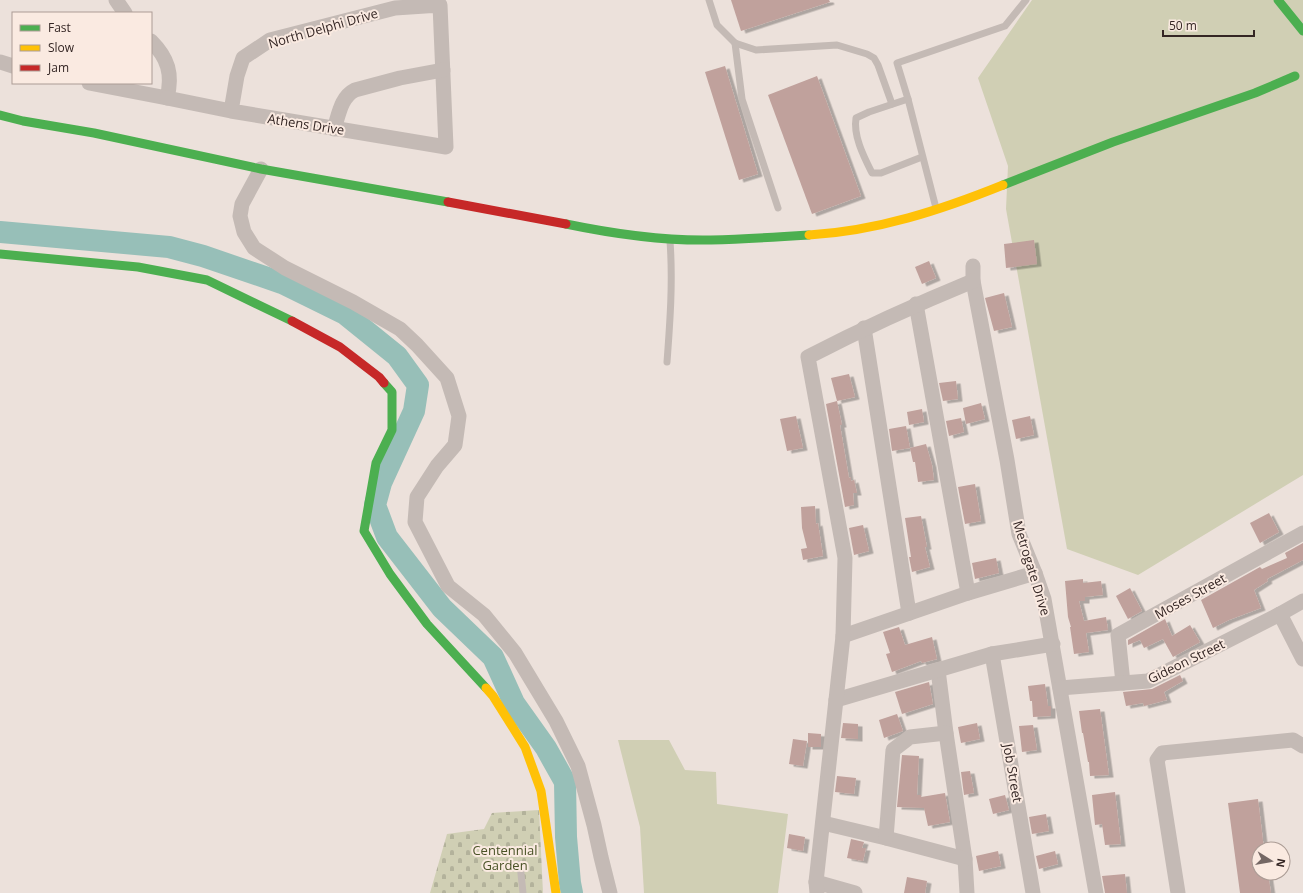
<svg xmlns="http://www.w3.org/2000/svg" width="1303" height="893" viewBox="0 0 1303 893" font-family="'Open Sans',sans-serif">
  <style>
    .grass { fill: #d0cfb4 }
    .cemetery { fill: url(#cemetery-stones) }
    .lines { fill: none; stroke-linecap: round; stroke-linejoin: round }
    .river { stroke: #97bfb8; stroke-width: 22 }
    .building { fill: #c0a19c; filter: url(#shadow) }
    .lane { stroke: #c4bab5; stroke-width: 7 }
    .street { stroke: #c4bab5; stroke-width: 15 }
    .fast { stroke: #4caf50; stroke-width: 9 }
    .slow { stroke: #ffc107; stroke-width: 9 }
    .jam { stroke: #c62828; stroke-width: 9 }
    .labels { text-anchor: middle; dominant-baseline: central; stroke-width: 4; stroke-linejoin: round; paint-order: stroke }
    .street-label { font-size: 13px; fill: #342624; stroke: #faeae1 }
    .park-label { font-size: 13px; fill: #4a5327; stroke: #faeae1 }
  </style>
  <defs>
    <pattern id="cemetery-stones" width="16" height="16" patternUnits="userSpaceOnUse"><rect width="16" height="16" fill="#d0cfb4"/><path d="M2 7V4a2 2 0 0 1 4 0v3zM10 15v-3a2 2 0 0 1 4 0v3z" fill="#b3b29b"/></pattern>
    <filter id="shadow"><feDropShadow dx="4.5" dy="2.5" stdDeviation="0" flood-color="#0004"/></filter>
  </defs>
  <rect width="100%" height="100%" fill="#ece1db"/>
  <g class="grass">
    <polygon points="1032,0 1303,0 1303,475 1138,575 1067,549 1006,209 1008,166 978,78"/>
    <polygon points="618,740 669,740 685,770 716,772 717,804 788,814 778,893 644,893 640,827"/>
  </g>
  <polygon class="cemetery" points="539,810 543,893 430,893 447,834 484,829 492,813"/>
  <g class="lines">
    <polyline class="river" points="0,232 169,247 203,256 282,283 345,314 397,356 418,385 414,411 381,483 375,505 387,537 442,608 493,657 514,703 546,748 565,782 566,837 570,883 572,893"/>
  </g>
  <g class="building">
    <polygon points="731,0 829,0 830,2 741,31"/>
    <polygon points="725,66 758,174 739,180 705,72"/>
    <polygon points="817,76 861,196 812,214 768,95"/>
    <polygon points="1034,240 1037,264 1006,268 1004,244"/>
    <polygon points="929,261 936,278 922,284 915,267"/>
    <polygon points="1004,293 1012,327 994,331 985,298"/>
    <polygon points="849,374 855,397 837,401 831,378"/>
    <polygon points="956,381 958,399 943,401 939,383"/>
    <polygon points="837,401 842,425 840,425 849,478 851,477 851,481 854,480 857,493 853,493 854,505 845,507 826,404"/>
    <polygon points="981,403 985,419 966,424 963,408"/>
    <polygon points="922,409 924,422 909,425 907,412"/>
    <polygon points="796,416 803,448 787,451 780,419"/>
    <polygon points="1030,416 1034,435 1016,439 1012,420"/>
    <polygon points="961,418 964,432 949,436 946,421"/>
    <polygon points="906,426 910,448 892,451 889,429"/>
    <polygon points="926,444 932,465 934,480 918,482 915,462 913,462 910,448"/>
    <polygon points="975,484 981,521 965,524 958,487"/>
    <polygon points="815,506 816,524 818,523 823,556 803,560 801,549 807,548 802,528 801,507"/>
    <polygon points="1269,513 1279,532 1260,543 1250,523"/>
    <polygon points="921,516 927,547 925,547 930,567 912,572 909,557 911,557 905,518"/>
    <polygon points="863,525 869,551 854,555 849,528"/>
    <polygon points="1303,543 1303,560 1267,579 1268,581 1254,590 1261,608 1229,620 1213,628 1201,600 1260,567 1262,569 1287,558 1285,553"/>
    <polygon points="996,558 999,573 975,579 972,563"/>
    <polygon points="1083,579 1083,583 1101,581 1103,595 1085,597 1085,601 1079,601 1084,621 1106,617 1108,630 1086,633 1089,652 1074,654 1070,627 1071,627 1068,617 1065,581"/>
    <polygon points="1130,588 1142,611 1128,619 1116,596"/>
    <polygon points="1165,619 1172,636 1190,625 1200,642 1173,657 1163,639 1144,648 1140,640 1128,645 1128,640"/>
    <polygon points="899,627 905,645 932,637 937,659 922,663 921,661 892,672 886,654 890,653 883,632"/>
    <polygon points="1180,675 1183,681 1164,692 1167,700 1144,706 1143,703 1126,706 1123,692 1152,689"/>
    <polygon points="929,682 933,704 902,714 895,692"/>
    <polygon points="1045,684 1048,706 1051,706 1051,716 1033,717 1032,701 1030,701 1028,686"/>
    <polygon points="1100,709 1109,775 1090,776 1089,762 1088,762 1083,733 1082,733 1079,711"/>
    <polygon points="897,714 903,731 884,738 879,720"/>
    <polygon points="843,723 858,724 858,739 841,738"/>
    <polygon points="977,723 980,739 961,743 958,727"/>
    <polygon points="1033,725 1037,750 1022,752 1019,726"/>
    <polygon points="808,733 821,734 821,747 808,747"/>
    <polygon points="793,739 807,741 803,766 789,764"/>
    <polygon points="902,755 919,756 917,795 921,795 921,797 945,793 950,822 928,826 924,808 897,807"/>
    <polygon points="970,771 974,793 964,795 961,772"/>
    <polygon points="837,776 856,778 854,794 835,792"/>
    <polygon points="1115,792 1121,844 1105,845 1102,824 1095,825 1092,795"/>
    <polygon points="1005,795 1009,810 993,814 989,799"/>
    <polygon points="1258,799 1264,849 1259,849 1259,873 1268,873 1271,893 1240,893 1228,803"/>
    <polygon points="1046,814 1049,831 1032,834 1029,817"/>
    <polygon points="789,834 805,837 803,851 787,848"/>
    <polygon points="851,839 864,842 862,848 866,848 863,861 847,858"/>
    <polygon points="998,851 1001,866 979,871 976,856"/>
    <polygon points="1055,851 1058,864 1039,869 1036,856"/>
    <polygon points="1125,874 1127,893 1105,893 1102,876"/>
    <polygon points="907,877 927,881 925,893 904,893"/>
  </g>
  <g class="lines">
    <g class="lane">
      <polyline points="709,0 717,25 735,43 756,50 837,45 867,54 874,58 878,65 892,104"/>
      <polyline points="735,43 742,99 778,208"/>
      <path d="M908 99 869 112 856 118C853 136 864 157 872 173H881L922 157"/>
      <polyline points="936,208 908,99 897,63 1005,26 1026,0"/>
      <path d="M667 362C670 322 673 282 670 241"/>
      <polyline points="520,864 523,893"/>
    </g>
    <g class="street">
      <polyline points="116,0 125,13"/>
      <polyline points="0,62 13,66"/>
      <path d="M89 83 167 98C173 74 168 58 151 41"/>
      <polyline points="167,98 231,111 446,147 440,5 395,8 270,40 243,58 237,76 231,111"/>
      <path d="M334 129C339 114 341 97 355 90L400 78 443 70"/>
      <polyline points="261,169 242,204 240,216 244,232 254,248 285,268 353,302 400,329 417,345 447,378 459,416 455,445 437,466 417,497 415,522 448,586 484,615 515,653 556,721 578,766 594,825 601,857 610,893"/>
      <polyline points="973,266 973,281 1007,460 1019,534 1035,573 1044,599 1096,893"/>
      <polyline points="916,304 968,593"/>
      <polyline points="864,328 909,613"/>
      <polyline points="1280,614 1303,659"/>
      <polyline points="843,636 968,593 1035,573"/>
      <polyline points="992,654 1033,893"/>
      <polyline points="938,670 946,733 965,859 967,893"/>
      <polyline points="1123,683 1118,635 1303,533"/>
      <polyline points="1060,688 1148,681 1280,614 1303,601"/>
      <polyline points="836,700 992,654 1053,644"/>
      <polyline points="823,823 886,838 965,859"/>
      <polyline points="886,838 893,750 910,737 946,733"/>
      <polyline points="816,882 855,893"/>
      <path d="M817 893 816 882 843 636 845 558 808 357C862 329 917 304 973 281"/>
      <polyline points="1178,893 1157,760 1162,753 1293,740 1303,746"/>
    </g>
    <g class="fast">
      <polyline points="1278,0 1303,31"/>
      <polyline points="0,115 23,121 94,133 261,169 448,202"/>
      <polyline points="1003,185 1113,142 1255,93 1295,76"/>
      <path d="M566 224C614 234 663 241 711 240 744 239 777 237 809 235"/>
      <polyline points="0,254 138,267 207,280 292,321"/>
      <polyline points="384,383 392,392 392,430 376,463 364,531 390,574 427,624 486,688"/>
    </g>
    <g class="slow">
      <path d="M809 235C877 231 941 210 1003 185"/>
      <polyline points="486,688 493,696 525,747 541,791 556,893"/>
    </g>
    <g class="jam">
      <polyline points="448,202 566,224"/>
      <polyline points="292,321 340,347 379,377 384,383"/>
    </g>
  </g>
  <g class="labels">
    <g class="street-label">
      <text transform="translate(323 28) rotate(-16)">North Delphi Drive</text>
      <text transform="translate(306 124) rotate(9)">Athens Drive</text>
      <text transform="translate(1032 568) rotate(73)">Metrogate Drive</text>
      <text transform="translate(1190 596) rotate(-29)">Moses Street</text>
      <text transform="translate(1186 661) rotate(-26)">Gideon Street</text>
      <text transform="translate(1013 773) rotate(80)">Job Street</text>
    </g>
    <g class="park-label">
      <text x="505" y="850">Centennial<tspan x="505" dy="15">Garden</tspan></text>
    </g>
  </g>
  <rect x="12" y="12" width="140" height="72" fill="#faeae1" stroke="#ab9c95"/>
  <rect x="20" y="25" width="20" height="6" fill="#4caf50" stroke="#ab9c95"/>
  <text x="48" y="32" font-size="12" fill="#342624">Fast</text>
  <rect x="20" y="45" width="20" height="6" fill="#ffc107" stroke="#ab9c95"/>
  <text x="48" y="52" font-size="12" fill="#342624">Slow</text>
  <rect x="20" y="65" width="20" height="6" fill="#c62828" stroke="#ab9c95"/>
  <text x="48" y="72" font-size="12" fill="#342624">Jam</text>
  <g transform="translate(1271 861) rotate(101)"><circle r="19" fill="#faeae1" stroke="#ab9c95"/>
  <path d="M0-3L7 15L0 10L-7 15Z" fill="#746764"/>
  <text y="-6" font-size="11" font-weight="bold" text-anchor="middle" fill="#342624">N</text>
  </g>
  <path d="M1163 30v6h91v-6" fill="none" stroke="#342624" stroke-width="2"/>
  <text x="1169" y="30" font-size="12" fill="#342624" stroke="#faeae1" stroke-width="3" paint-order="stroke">50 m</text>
</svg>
